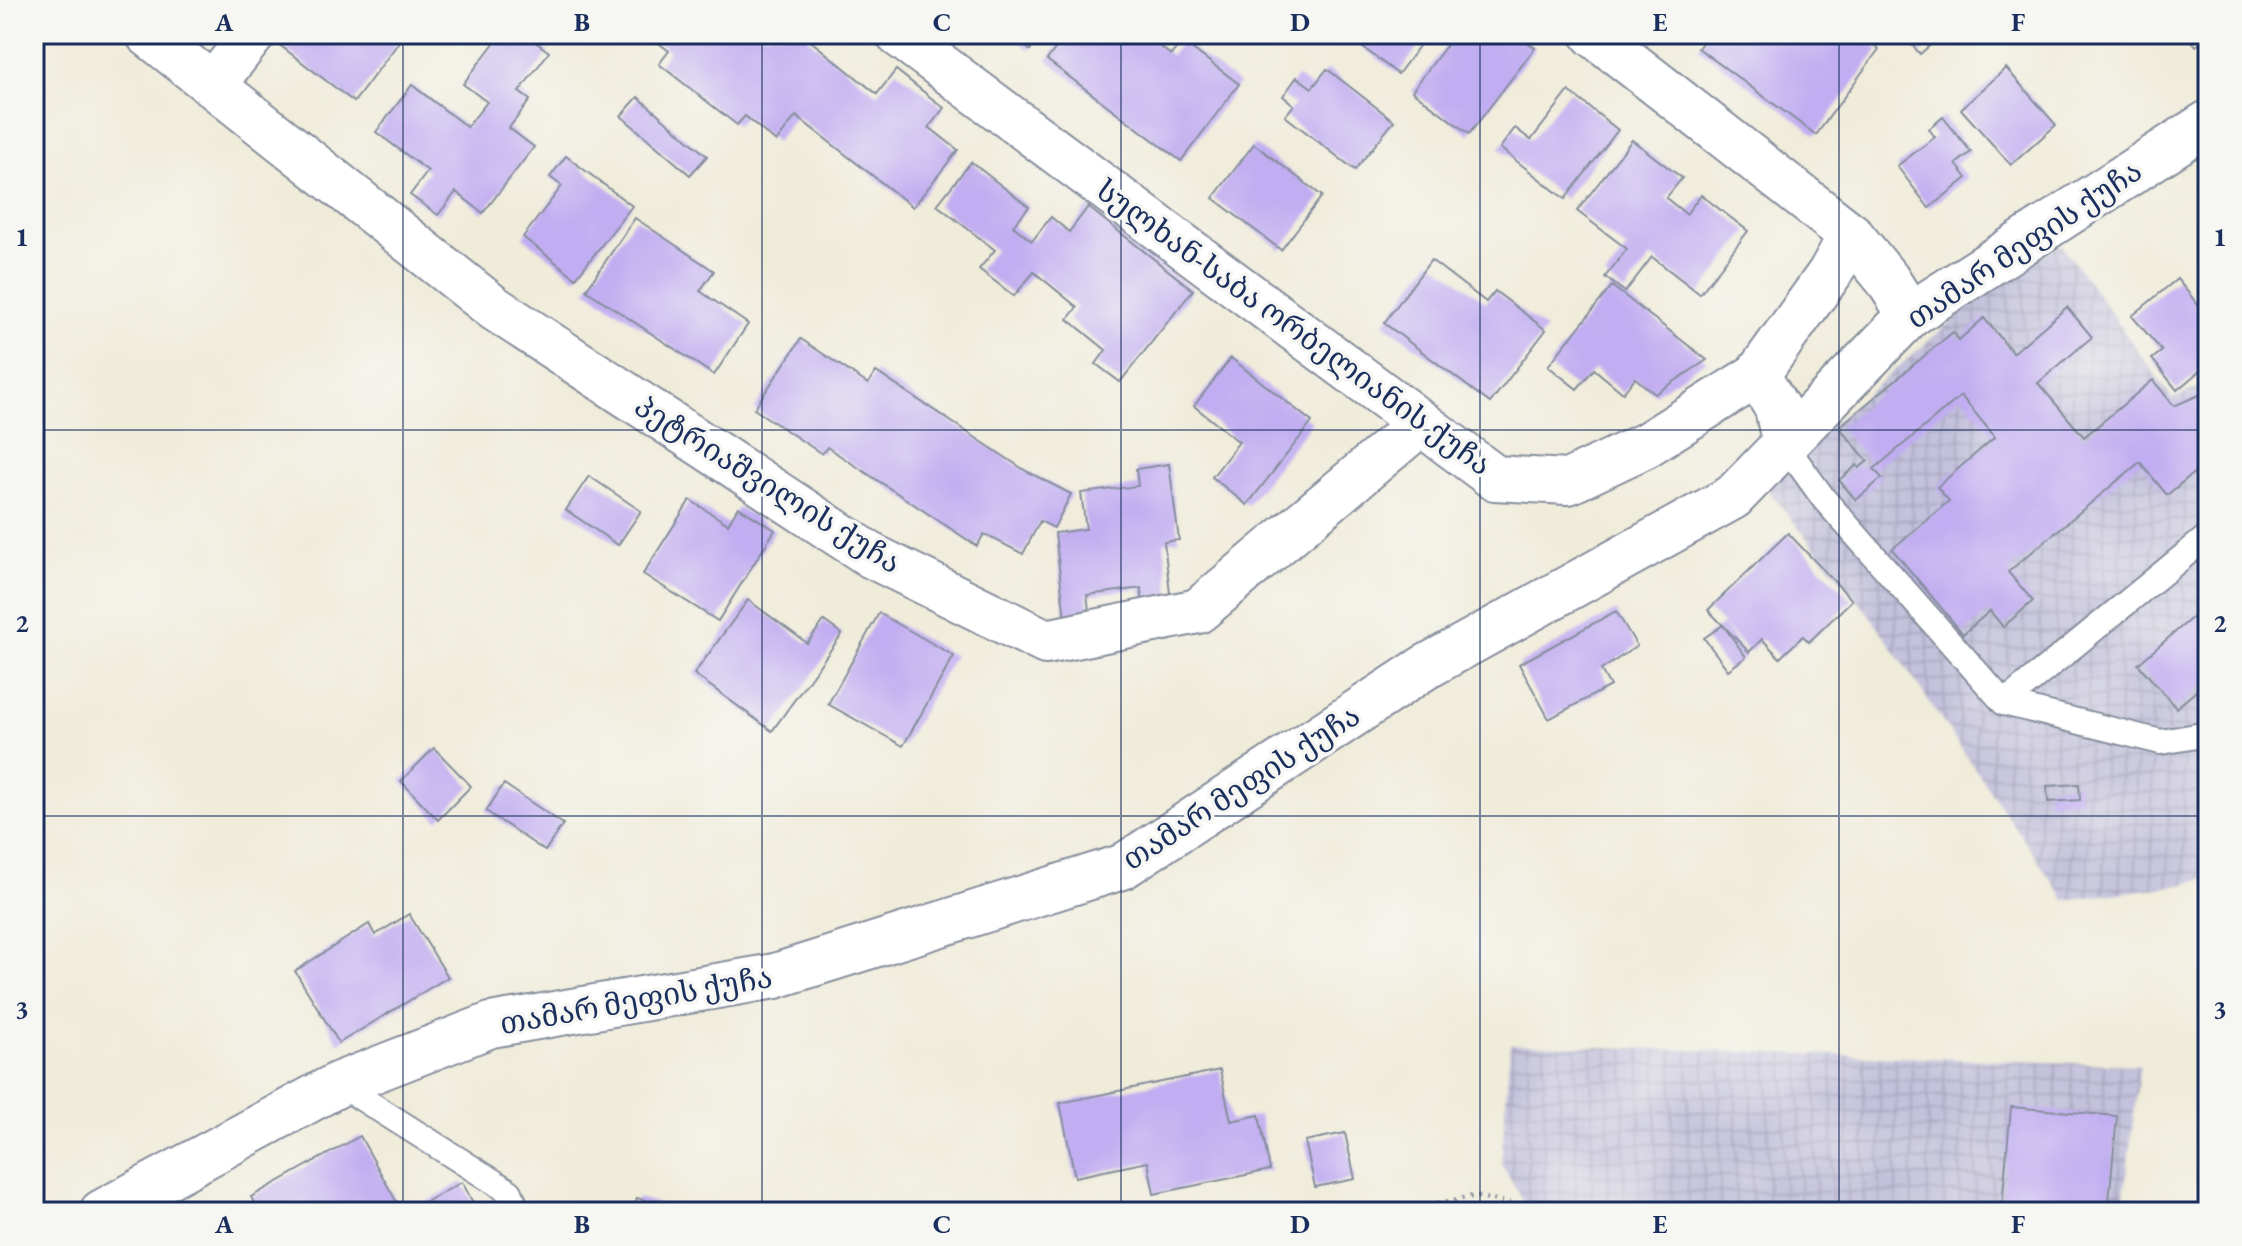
<svg xmlns="http://www.w3.org/2000/svg" width="2242" height="1246" viewBox="0 0 2242 1246" font-family="'EB Garamond','Noto Serif Georgian',serif">
  <style>
    .industrial { fill: url(#industrial-grid) }
    .building { fill: #c1adf1 }
    .lines { fill: none; stroke-linecap: round; stroke-linejoin: round }
    .service-casing { stroke: #868e9c; stroke-width: 28 }
    .minor-casing { stroke: #868e9c; stroke-width: 48 }
    .tertiary-casing { stroke: #868e9c; stroke-width: 48 }
    .path { stroke: #868e9c; stroke-width: 5; stroke-dasharray: 2 6; stroke-linecap: butt }
    .service { stroke: #fff; stroke-width: 24 }
    .minor { stroke: #fff; stroke-width: 44 }
    .tertiary { stroke: #fff; stroke-width: 44 }
    .grid { fill: none; stroke: #1b2f5e; stroke-width: 2; stroke-opacity: 0.55 }
    .labels { text-anchor: middle; dominant-baseline: central; stroke-width: 7; stroke-linejoin: round; paint-order: stroke }
    .street-label { font-size: 30px; fill: #1b2f5e; stroke: #f6f6f2 }
    .neatline { fill: none; stroke: #1b2f5e; stroke-width: 3 }
    .grid-label { font-size: 26px; text-anchor: middle; font-weight: bold; fill: #1b2f5e }
  </style>
  <defs>
    <pattern id="industrial-grid" width="8" height="8" patternUnits="userSpaceOnUse" patternTransform="scale(2)"><rect width="8" height="8" fill="#c3c1db"/><path d="M0 4h8M4 0v8" fill="none" stroke="#a7a6be"/></pattern>
  </defs>
  <rect width="100%" height="100%" fill="#f6f6f2"/>
  <filter id="ink" filterUnits="userSpaceOnUse"><feTurbulence type="fractalNoise" baseFrequency=".0125" numOctaves="2"/><feDisplacementMap in="SourceGraphic" scale="16" xChannelSelector="R" yChannelSelector="G"/><feConvolveMatrix kernelMatrix="1 2 1 2 8 2 1 2 1" color-interpolation-filters="sRGB"/></filter>
  <filter id="wash" filterUnits="userSpaceOnUse"><feTurbulence type="fractalNoise" baseFrequency=".006" numOctaves="4" result="noise"/><feDisplacementMap in="SourceGraphic" scale="32" xChannelSelector="R" yChannelSelector="G"/><feGaussianBlur stdDeviation="1.8" result="paint"/><feColorMatrix in="noise" values="0 0 0 0 0 0 0 0 0 0 0 0 0 0 0 0 0 1.4 0 .05"/><feComposite in="paint" operator="in"/></filter>
  <g filter="url(#wash)">
    <rect width="100%" height="100%" fill="#f0ecda"/>
    <g class="industrial">
      <polygon points="2061,244 2173,399 2208,383 2208,877 2181,885 2065,900 1871,617 1768,490 1823,432 1986,291"/>
      <polygon points="1510,1044 2140,1065 2122,1212 1530,1212 1501,1164"/>
    </g>
    <g id="blocks">
      <g class="building">
        <polygon points="284,34 405,34 354,102 277,43"/>
        <polygon points="501,34 525,34 549,52 519,92 530,100 509,128 534,147 483,213 456,192 438,215 410,195 428,171 376,132 412,85 467,127 487,102 463,84"/>
        <polygon points="647,34 810,34 807,38 877,94 896,70 944,108 929,127 958,150 913,207 796,116 776,142 745,116 737,125 659,64 669,51"/>
        <polygon points="1008,34 1041,34 1030,50"/>
        <polygon points="1066,34 1143,34 1171,55 1182,41 1239,84 1181,161 1047,60"/>
        <polygon points="1345,34 1428,34 1398,74"/>
        <polygon points="1455,34 1491,34 1502,43 1509,34 1517,34 1535,48 1469,134 1412,91"/>
        <polygon points="1709,34 1859,34 1879,49 1816,135 1698,48"/>
        <polygon points="1903,34 1943,34 1920,54"/>
        <polygon points="2187,34 2208,34 2208,38 2196,46"/>
        <polygon points="2006,68 2056,125 2011,165 1961,109"/>
        <polygon points="1327,69 1394,121 1355,170 1285,116 1294,105 1283,96 1297,77 1312,88"/>
        <polygon points="1569,91 1618,130 1565,199 1500,148 1515,128 1531,140"/>
        <polygon points="638,97 707,156 690,175 621,116"/>
        <polygon points="1943,117 1971,152 1956,164 1967,178 1929,208 1897,166 1935,137 1929,129"/>
        <polygon points="1632,140 1682,178 1666,198 1686,214 1701,195 1748,231 1700,294 1652,257 1625,292 1605,277 1627,249 1577,211"/>
        <polygon points="1254,144 1322,196 1281,250 1213,198"/>
        <polygon points="566,156 632,206 576,278 523,237 562,186 550,177"/>
        <polygon points="971,162 1029,207 1013,226 1032,241 1051,217 1069,232 1088,207 1193,290 1120,382 1096,364 1106,350 1068,319 1077,307 1034,272 1014,296 979,269 995,250 937,205"/>
        <polygon points="635,218 714,271 700,291 748,324 714,375 586,290"/>
        <polygon points="1431,260 1486,302 1495,291 1546,330 1490,403 1384,323"/>
        <polygon points="2177,279 2208,317 2208,364 2177,390 2152,359 2162,351 2132,316"/>
        <polygon points="1612,286 1707,360 1655,394 1635,378 1623,393 1594,369 1577,389 1548,366"/>
        <polygon points="2067,307 2092,337 2038,383 2084,437 2153,380 2174,406 2208,391 2208,461 2167,495 2140,462 2008,572 2033,601 2003,627 1990,611 1963,634 1892,549 1949,501 1937,487 1995,437 1961,396 1874,469 1882,478 1856,500 1839,480 1857,465 1859,468 1868,461 1839,427 1953,332 1959,340 1984,318 2013,353"/>
        <polygon points="801,339 868,384 876,372 1026,471 1071,494 1054,528 1040,521 1023,554 984,534 977,546 827,447 822,454 754,409"/>
        <polygon points="1231,358 1312,422 1247,505 1212,477 1239,442 1194,406"/>
        <polygon points="1169,464 1179,540 1164,542 1171,602 1143,606 1141,588 1087,595 1090,617 1065,619 1055,533 1086,529 1081,493 1138,486 1136,469"/>
        <polygon points="589,476 641,511 618,545 566,510"/>
        <polygon points="690,500 728,524 738,507 775,530 718,621 643,574"/>
        <polygon points="1788,533 1852,600 1809,642 1803,636 1780,658 1762,639 1749,652 1708,610"/>
        <polygon points="748,600 807,643 824,621 842,634 772,731 694,674"/>
        <polygon points="2208,604 2208,681 2176,708 2138,664"/>
        <polygon points="1616,611 1637,646 1601,670 1610,686 1549,719 1519,664"/>
        <polygon points="879,613 954,656 903,746 828,704"/>
        <polygon points="1723,625 1746,657 1728,670 1704,638"/>
        <polygon points="434,748 471,786 438,820 401,781"/>
        <polygon points="504,784 563,824 545,851 486,811"/>
        <polygon points="2079,784 2080,800 2048,802 2047,786"/>
        <polygon points="409,914 448,977 339,1043 295,971 369,924 375,935"/>
        <polygon points="1220,1070 1231,1121 1259,1115 1270,1170 1154,1194 1148,1162 1075,1177 1060,1103"/>
        <polygon points="2011,1107 2117,1116 2108,1212 2039,1212 2039,1209 2002,1206"/>
        <polygon points="1345,1133 1355,1179 1315,1187 1305,1141"/>
        <polygon points="360,1136 400,1208 393,1212 259,1212 251,1197"/>
        <polygon points="462,1182 478,1212 408,1212"/>
        <polygon points="637,1198 670,1207 669,1212 633,1212"/>
      </g>
    </g>
  </g>
  <g filter="url(#ink)">
    <use href="#blocks" fill-opacity="0" stroke="#868e9c" stroke-width="2"/>
    <g class="lines">
      <defs>
        <g id="service">
          <polyline points="1785,445 1824,499 2004,703 2161,742 2208,734"/>
          <polyline points="2004,703 2208,536"/>
          <polyline points="339,1084 510,1192 518,1212"/>
        </g>
        <g id="minor">
          <polyline points="148,34 494,308 872,556 1046,642 1198,611 1421,423"/>
          <polyline points="898,34 1495,478 1568,482 1646,445 1757,375 1830,273 1851,235"/>
          <polyline points="213,85 253,34"/>
          <polyline points="1910,315 2208,123"/>
          <polyline points="1757,375 1777,408 1785,445"/>
        </g>
        <polyline id="tertiary" points="102,1212 339,1084 491,1025 775,976 1122,867 1424,668 1733,497 1910,315 1887,279 1851,235 1593,34"/>
      </defs>
      <use href="#service" class="service-casing"/>
      <use href="#minor" class="minor-casing"/>
      <use href="#tertiary" class="tertiary-casing"/>
      <polyline class="path" points="1391,1212 1475,1196 1525,1206 1538,1212"/>
      <use href="#service" class="service"/>
      <use href="#minor" class="minor"/>
      <use href="#tertiary" class="tertiary"/>
    </g>
  </g>
  <path class="grid" d="M403 34V1212M762 34V1212M1121 34V1212M1480 34V1212M1839 34V1212M34 430H2208M34 816H2208"/>
  <g class="labels">
    <g class="street-label">
      <text transform="translate(2024 244) rotate(-34)">თამარ მეფის ქუჩა</text>
      <text transform="translate(1294 327) rotate(36)">სულხან-საბა ორბელიანის ქუჩა</text>
      <text transform="translate(768 484) rotate(32)">პეტრიაშვილის ქუჩა</text>
      <text transform="translate(1241 787) rotate(-33)">თამარ მეფის ქუჩა</text>
      <text transform="translate(636 1000) rotate(-10)">თამარ მეფის ქუჩა</text>
    </g>
  </g>
  <rect width="2242" height="1246" fill="none" stroke="#f6f6f2" stroke-width="88"/>
  <rect x="44" y="44" width="2154" height="1158" class="neatline"/>
  <g class="grid-label">
    <text x="224" y="31">A</text>
    <text x="582" y="31">B</text>
    <text x="942" y="31">C</text>
    <text x="1300" y="31">D</text>
    <text x="1660" y="31">E</text>
    <text x="2018" y="31">F</text>
    <text x="22" y="246">1</text>
    <text x="2220" y="246">1</text>
    <text x="22" y="632">2</text>
    <text x="2220" y="632">2</text>
    <text x="22" y="1018">3</text>
    <text x="2220" y="1018">3</text>
    <text x="224" y="1233">A</text>
    <text x="582" y="1233">B</text>
    <text x="942" y="1233">C</text>
    <text x="1300" y="1233">D</text>
    <text x="1660" y="1233">E</text>
    <text x="2018" y="1233">F</text>
  </g>
</svg>
